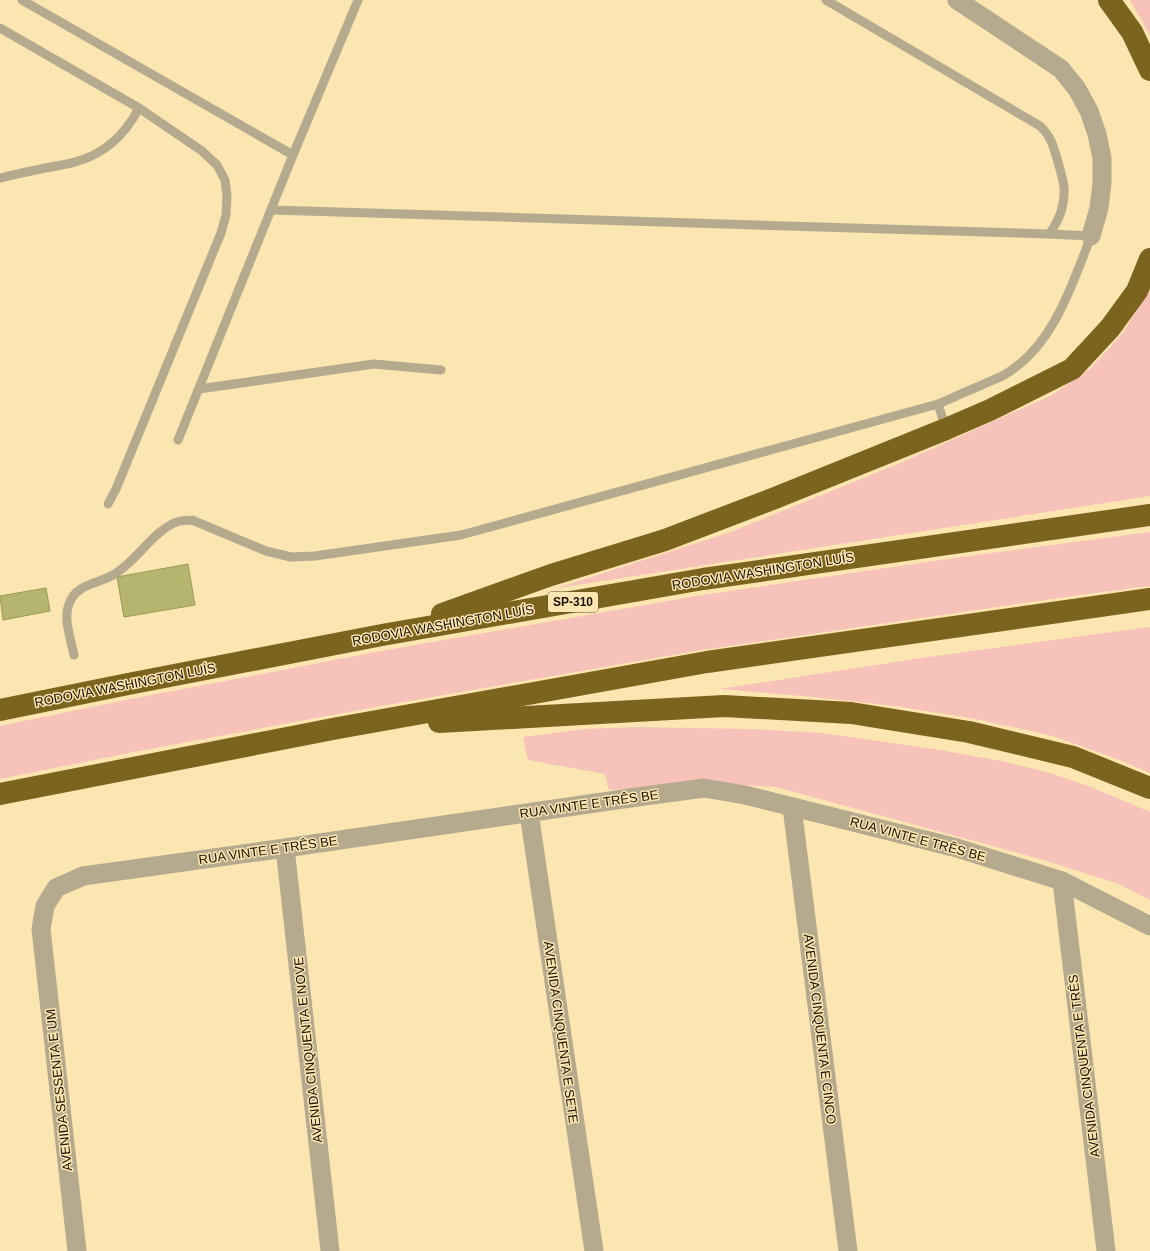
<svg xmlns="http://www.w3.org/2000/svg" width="1150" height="1251" viewBox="0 0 1150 1251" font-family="Arial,sans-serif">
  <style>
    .green { fill: #f6c2ba }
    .building { fill: #b5b570; stroke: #999954 }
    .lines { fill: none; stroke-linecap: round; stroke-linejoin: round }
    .service { stroke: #b5aa8e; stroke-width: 9 }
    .minor { stroke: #b5aa8e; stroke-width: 19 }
    .motorway { stroke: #7c631e; stroke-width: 22 }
    .labels { text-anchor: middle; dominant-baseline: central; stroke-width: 3; stroke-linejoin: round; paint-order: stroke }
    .shield { fill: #fbe5b0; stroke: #5e5135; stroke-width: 1 }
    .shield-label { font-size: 12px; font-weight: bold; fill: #1b1100 }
    .street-label { font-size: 13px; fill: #1b1100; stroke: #fbe5b0 }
  </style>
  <rect width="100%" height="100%" fill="#fbe5b0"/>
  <g class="green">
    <polygon points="1130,0 1150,0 1150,35"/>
    <polygon points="1150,288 1150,496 557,588 731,532 905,461 1052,395 1090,369 1122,334 1143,301"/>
    <polygon points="1150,532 1150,586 1094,593 702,650 381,706 128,753 0,779 0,726 121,701 376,652 696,596 954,558"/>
    <polygon points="1150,627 1150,773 1117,759 1053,736 976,719 895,706 813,697 719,689 928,657"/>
    <polygon points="637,727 748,729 822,733 940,750 1001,761 1047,772 1091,787 1150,812 1150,900 1119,884 1040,859 776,787 710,783 609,790 605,774 528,760 523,737 585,729"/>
  </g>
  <g class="building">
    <polygon points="188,564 195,605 124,617 117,577"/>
    <polygon points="46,588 50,611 3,620 0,596"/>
  </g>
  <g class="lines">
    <g class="service">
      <polyline points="22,0 293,155"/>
      <polyline points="0,28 139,108 202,151 217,165 225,180 227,196 226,215 221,233 116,489 108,504"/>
      <path d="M0 178C17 174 34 170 51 167 60 165 70 164 78 161 106 153 126 133 139 108"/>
      <path d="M271 210 1049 234C1059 221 1065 204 1064 187 1063 179 1060 170 1058 162 1054 148 1051 136 1040 126L826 0"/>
      <polyline points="199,389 374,364 441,370"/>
      <path d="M938 404C952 398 967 391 982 385 989 381 997 379 1004 375 1053 347 1072 285 1091 236L1049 234"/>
      <polyline points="178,440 293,155 358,0"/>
      <path d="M74 655C71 640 63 618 69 604 76 584 97 584 113 575 137 562 154 528 180 521 183 520 188 521 192 520L266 551 291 557 315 556 461 535 938 404 946 429"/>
    </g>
    <g class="minor">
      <polyline points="957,0 1061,69 1077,89 1089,111 1097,134 1102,158 1102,183 1099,208 1091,236"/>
      <polyline points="792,807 848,1251"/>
      <polyline points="529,813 594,1251"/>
      <polyline points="285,848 330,1251"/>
      <polyline points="1062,881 1106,1251"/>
      <polyline points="77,1251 41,929 45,906 56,888 83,876 285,848 637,797 704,788 745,795 957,848 1062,881 1150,926"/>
    </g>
    <g class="motorway">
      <polyline points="1109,0 1132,32 1150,70"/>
      <polyline points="442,614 551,575 665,540 775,498 946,429 990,410 1072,369 1110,328 1137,291 1150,259"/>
      <polyline points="0,710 128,684 382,635 703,579 1150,515"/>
      <polyline points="439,722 724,706 851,713 969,732 1073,757 1150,788"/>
      <polyline points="0,794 338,728 707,662 1150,599"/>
    </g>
  </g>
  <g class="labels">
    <rect class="shield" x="548" y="592" width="50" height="20" rx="3"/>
    <g class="shield-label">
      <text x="573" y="602">SP-310</text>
    </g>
    <g class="street-label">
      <text transform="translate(763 571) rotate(-9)">RODOVIA WASHINGTON LUÍS</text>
      <text transform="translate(443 625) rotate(-10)">RODOVIA WASHINGTON LUÍS</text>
      <text transform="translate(125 685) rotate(-11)">RODOVIA WASHINGTON LUÍS</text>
      <text transform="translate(589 804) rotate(-8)">RUA VINTE E TRÊS BE</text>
      <text transform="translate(918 839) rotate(15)">RUA VINTE E TRÊS BE</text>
      <text transform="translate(268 850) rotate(-8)">RUA VINTE E TRÊS BE</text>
      <text transform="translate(820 1029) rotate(83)">AVENIDA CINQUENTA E CINCO</text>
      <text transform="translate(561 1032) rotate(82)">AVENIDA CINQUENTA E SETE</text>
      <text transform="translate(308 1050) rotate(-96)">AVENIDA CINQUENTA E NOVE</text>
      <text transform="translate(1084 1066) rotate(-97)">AVENIDA CINQUENTA E TRÊS</text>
      <text transform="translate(59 1090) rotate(-96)">AVENIDA SESSENTA E UM</text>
    </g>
  </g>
</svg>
